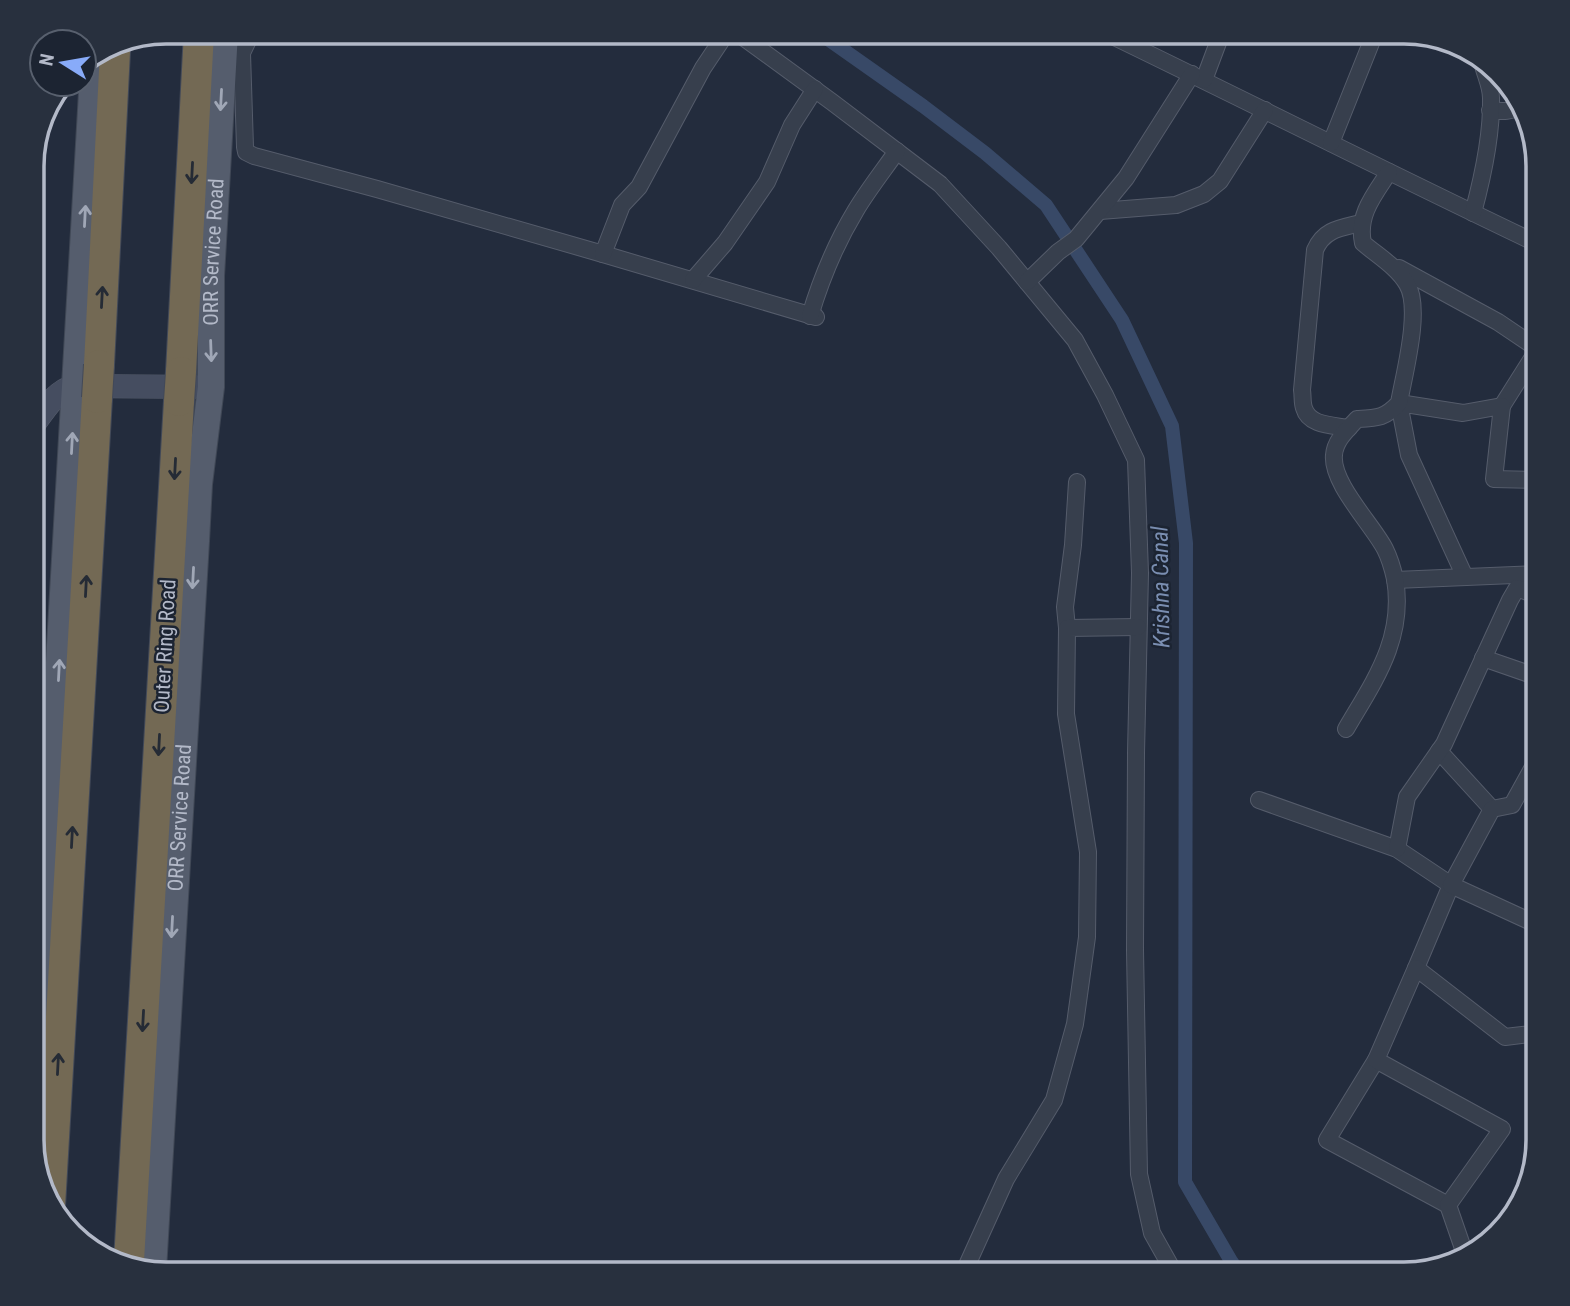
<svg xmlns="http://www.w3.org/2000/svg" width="1570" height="1306" viewBox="0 0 1570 1306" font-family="'Roboto Condensed',sans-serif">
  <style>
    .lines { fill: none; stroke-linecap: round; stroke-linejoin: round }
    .canal { stroke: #384967; stroke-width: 14 }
    .street-casing { stroke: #555c6b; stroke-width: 18 }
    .secondary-casing { stroke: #555c6b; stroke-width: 24 }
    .primary-casing { stroke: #404856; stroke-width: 28 }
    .highway-casing { stroke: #424958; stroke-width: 32 }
    .street { stroke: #373f4d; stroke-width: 16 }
    .secondary { stroke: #454d60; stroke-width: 23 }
    .primary { stroke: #555d6d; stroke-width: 26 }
    .highway { stroke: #736954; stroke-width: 30 }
    .highway-bridge-casing { stroke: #424958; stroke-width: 32; stroke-linecap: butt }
    .highway-bridge { stroke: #736954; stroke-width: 30 }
    .oneway { stroke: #a0a7b6 }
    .oneway2 { stroke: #252b35 }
    .labels { text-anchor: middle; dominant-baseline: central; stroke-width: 5; stroke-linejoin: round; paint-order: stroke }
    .street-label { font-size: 21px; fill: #b3b9c8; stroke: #1c2432 }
    .water-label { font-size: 23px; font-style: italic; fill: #7a8eb1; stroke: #1c2432 }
    .rim { fill: none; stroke: #b3b9c8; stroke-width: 3.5 }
  </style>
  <rect width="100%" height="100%" fill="#232c3d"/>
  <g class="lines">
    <polyline class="canal" points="818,32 923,106 985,153 1046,205 1122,320 1172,426 1186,543 1185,1182 1231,1261 1240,1274"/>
    <defs>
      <g id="street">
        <polyline points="252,32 242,53 245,147 246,152 254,156 377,189 603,254 816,317"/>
        <polyline points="736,32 832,102 940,184 999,248 1075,340 1105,395 1136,460 1140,573 1136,753 1135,950 1139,1174 1152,1233 1175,1274"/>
        <path d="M1104 32C1249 102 1393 175 1538 244"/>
        <polyline points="1204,80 1222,32"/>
        <path d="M1490 110C1503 112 1511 112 1522 105"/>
        <polyline points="1331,143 1373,38 1373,32"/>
        <polyline points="1100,211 1176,205 1204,194 1220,181 1265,110"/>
        <path d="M1473 213C1483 176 1492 136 1491 98 1491 85 1484 73 1482 61"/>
        <polyline points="603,254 622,205 639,187 703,68 727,32"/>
        <polyline points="1399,268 1498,322 1538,349"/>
        <polyline points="693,280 725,243 767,182 792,125 815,89"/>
        <polyline points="1027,282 1058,252 1076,239 1126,178 1192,74"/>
        <path d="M810 316C821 279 836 243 856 210 868 190 883 171 897 151"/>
        <polyline points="1502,406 1538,349"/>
        <path d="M1349 428C1333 425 1309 426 1304 408 1302 402 1303 396 1302 390L1315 250C1324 229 1341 228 1361 223"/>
        <polyline points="1465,577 1409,455 1399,403 1463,413 1502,406 1494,479 1538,480"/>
        <polyline points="1395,580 1538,574"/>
        <polyline points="1067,628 1065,607 1073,545 1077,482"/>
        <polyline points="1483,658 1538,677"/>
        <path d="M1346 729C1374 681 1405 639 1395 579 1393 570 1389 557 1385 549 1372 524 1331 483 1334 455 1335 440 1348 429 1357 419 1378 418 1385 418 1399 403 1404 374 1422 309 1407 284 1397 267 1378 256 1363 243 1357 215 1374 195 1389 172"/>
        <polyline points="1439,751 1492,809"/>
        <polyline points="1259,800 1397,849 1451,885 1416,968"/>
        <polyline points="1397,849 1407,797 1444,744 1510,600 1517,588 1530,593 1538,593"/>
        <polyline points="1538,925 1451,885 1492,809 1512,805 1538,758"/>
        <polyline points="1376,1060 1327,1140 1448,1205"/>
        <polyline points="1466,1257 1448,1205 1502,1129 1376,1060 1416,968 1505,1037 1538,1033"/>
        <polyline points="963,1274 1006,1179 1054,1100 1075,1024 1087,937 1088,852 1066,714 1067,628 1138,627"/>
      </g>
      <path id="secondary" d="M32 427C43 412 55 391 74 386L211 387"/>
      <g id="primary">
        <polyline points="32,1129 94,58"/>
        <path id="s1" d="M153 1270 196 541 199 484 211 387V276L225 32"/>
      </g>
      <g id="highway">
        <polyline points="99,365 115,51"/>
        <polyline points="181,372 199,32"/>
        <polyline points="50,1206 97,398"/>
        <polyline points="129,1261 179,401"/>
      </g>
    </defs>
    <use href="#street" class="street-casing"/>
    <use href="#secondary" class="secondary-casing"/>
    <use href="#primary" class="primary-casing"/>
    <use href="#highway" class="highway-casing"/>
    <use href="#street" class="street"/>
    <use href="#secondary" class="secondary"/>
    <use href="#primary" class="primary"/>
    <use href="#highway" class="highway"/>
    <defs>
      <g id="highway-bridge">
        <polyline points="97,398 99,365"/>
        <polyline points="179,401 181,372"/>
      </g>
    </defs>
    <use href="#highway-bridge" class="highway-bridge-casing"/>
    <use href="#highway-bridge" class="highway-bridge"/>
  </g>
  <defs><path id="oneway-shaft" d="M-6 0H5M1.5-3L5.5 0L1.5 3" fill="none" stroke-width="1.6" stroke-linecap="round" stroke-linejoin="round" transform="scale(1.75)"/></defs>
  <g class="oneway">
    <use href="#oneway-shaft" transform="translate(221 100) rotate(93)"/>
    <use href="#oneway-shaft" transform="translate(85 216) rotate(-87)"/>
    <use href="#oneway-shaft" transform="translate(211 351) rotate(88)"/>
    <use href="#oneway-shaft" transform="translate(72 443) rotate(-87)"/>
    <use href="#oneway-shaft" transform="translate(193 578) rotate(93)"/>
    <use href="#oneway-shaft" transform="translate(59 670) rotate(-87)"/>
    <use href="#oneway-shaft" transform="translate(172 927) rotate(93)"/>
  </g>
  <g class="oneway2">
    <use href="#oneway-shaft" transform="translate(192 173) rotate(93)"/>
    <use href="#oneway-shaft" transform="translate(102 297) rotate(-87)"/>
    <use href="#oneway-shaft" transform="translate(175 469) rotate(93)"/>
    <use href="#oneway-shaft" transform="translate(86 586) rotate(-87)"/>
    <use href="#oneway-shaft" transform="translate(159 745) rotate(93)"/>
    <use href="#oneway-shaft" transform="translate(72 837) rotate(-87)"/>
    <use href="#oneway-shaft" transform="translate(143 1021) rotate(93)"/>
    <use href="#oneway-shaft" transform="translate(58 1064) rotate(-87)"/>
  </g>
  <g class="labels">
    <g class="street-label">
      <text stroke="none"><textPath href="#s1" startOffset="1020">ORR Service Road</textPath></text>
      <text transform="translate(165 646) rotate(-87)">Outer Ring Road</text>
      <text stroke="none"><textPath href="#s1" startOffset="453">ORR Service Road</textPath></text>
    </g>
    <g class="water-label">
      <text transform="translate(1161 587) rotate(-91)">Krishna Canal</text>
    </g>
  </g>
  <path d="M0 0H1570V1306H0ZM166 44H1404A122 122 0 0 1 1526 166V1140A122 122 0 0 1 1404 1262H166A122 122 0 0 1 44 1140V166A122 122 0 0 1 166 44Z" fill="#28303e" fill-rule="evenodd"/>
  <path class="rim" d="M166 44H1404A122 122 0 0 1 1526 166V1140A122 122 0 0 1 1404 1262H166A122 122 0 0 1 44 1140V166A122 122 0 0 1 166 44Z"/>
  <g transform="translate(63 63) rotate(281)"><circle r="33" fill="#1c2432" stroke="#58606e" stroke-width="2"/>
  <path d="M0-5L12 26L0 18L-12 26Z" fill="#88abf9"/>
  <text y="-10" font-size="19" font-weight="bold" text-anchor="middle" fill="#b3b9c8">N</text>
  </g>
</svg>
